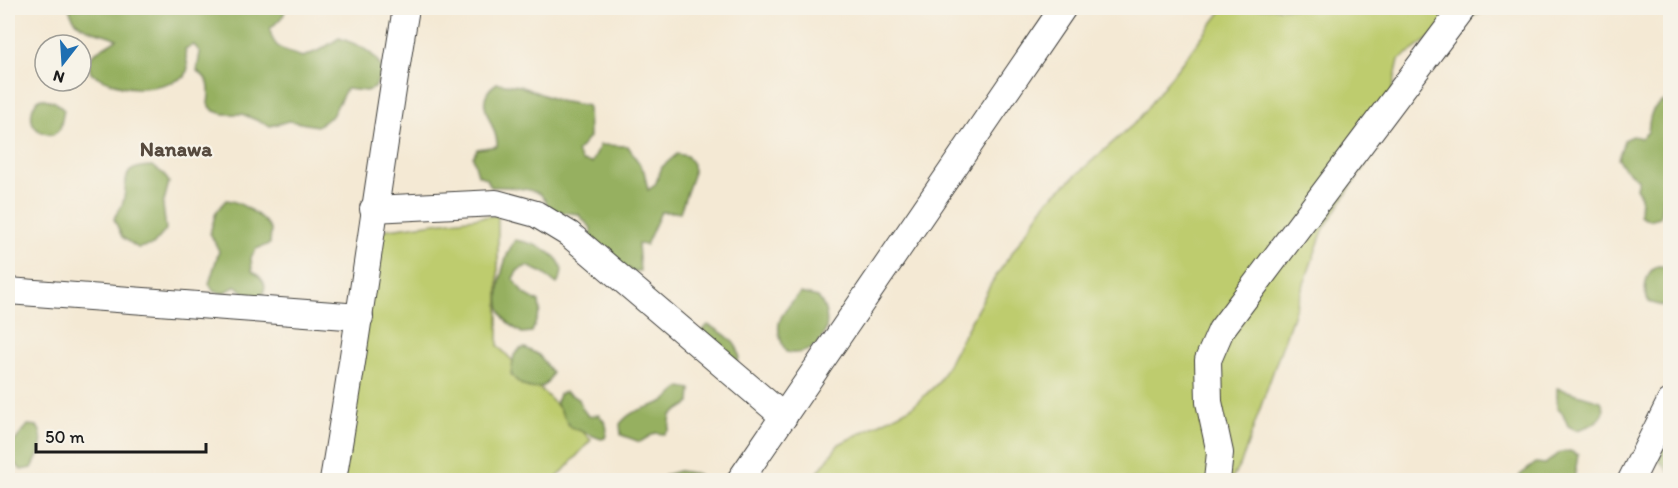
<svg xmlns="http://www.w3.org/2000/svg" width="1678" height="488" viewBox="0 0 1678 488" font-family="Itim,sans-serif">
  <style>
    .green { fill: #becc6e; stroke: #6d7445; stroke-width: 1.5 }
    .forest { fill: #96b061; stroke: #59663e; stroke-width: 1.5 }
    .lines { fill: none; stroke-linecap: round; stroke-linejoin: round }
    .minor-casing { stroke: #3c3b38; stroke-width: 28 }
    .minor { stroke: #fff; stroke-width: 26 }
    .labels { text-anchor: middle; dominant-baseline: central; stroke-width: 4.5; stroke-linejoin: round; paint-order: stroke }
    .quarter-label { font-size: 21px; font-weight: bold; fill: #564a3e; stroke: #f7f3e8 }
  </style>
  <rect width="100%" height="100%" fill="#f7f3e8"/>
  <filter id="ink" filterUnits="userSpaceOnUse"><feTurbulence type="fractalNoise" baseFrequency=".0167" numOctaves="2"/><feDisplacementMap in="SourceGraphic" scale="12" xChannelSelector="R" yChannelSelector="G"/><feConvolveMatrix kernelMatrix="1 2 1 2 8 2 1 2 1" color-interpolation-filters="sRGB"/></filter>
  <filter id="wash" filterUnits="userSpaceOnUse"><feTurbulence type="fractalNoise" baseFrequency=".008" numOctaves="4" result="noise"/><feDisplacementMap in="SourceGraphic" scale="24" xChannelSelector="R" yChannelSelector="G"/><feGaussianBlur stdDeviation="1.35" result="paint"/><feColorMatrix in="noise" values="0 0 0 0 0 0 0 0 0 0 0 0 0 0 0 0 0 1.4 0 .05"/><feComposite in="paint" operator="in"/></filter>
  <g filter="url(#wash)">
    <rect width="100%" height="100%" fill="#f4e9d4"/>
    <g class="green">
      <polygon points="1224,8 1485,8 1482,13 1447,26 1399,60 1380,142 1323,230 1241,463 1231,480 812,480 839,444 912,407 938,383 992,282 1048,200 1137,121"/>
      <polygon points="498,215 498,346 591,440 555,480 328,480 365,232"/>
    </g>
    <g class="forest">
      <path d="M69 8H286L283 16 270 29C272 49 286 52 303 57L322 49 339 38C356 44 376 51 382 70L375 88 366 91 346 89 332 116 317 126 289 121 270 126 242 114H224L214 111 208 104C210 88 211 80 197 71L200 52 194 45 185 49 188 68 185 77C150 92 124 93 91 73L88 62 94 53 117 39C98 30 75 32 69 8Z"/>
      <path d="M497 83 520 86 559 101 588 106 589 137 577 152 582 161 592 163 600 145 628 146 644 171 648 190 655 185 662 167 677 154 687 156 693 164V175L680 212H661L646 245 638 244 640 271 631 273 590 246 591 228 578 214 551 211C548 206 544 197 540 194 531 188 501 186 491 187L487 179 478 175 473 157 477 149 497 146C499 124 468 102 497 83Z"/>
      <path d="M41 98 55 102 64 110 60 129 53 135C48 134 42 134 38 130 28 123 30 104 41 98Z"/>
      <path d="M1664 101 1670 102V189L1663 197 1660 217 1649 220 1640 215 1641 196 1636 188 1638 179 1623 167 1618 159 1624 140 1633 136 1641 138 1648 132C1650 118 1649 108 1664 101Z"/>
      <path d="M152 166 164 174 169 182 163 205 166 230 153 245 138 248 122 237 114 219C116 212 122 208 123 202 129 180 118 167 152 166Z"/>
      <path d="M226 200C238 200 266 218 271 230L270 244 256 249 251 257 252 271C263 278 270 286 260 298L251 297 236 286 224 293 214 292 209 284 219 251 210 233 216 212Z"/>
      <path d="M515 240C536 243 575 258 557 284L541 272 527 266 518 270 513 278 523 293 539 302 540 311 532 332 522 333C516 329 508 324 504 318 491 301 504 256 515 240Z"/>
      <path d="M1658 266 1670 267V301L1666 307 1649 302C1642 291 1645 271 1658 266Z"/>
      <path d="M800 293 818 297C839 324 820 359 786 352 771 323 780 316 800 293Z"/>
      <path d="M708 325C721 331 744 345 738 361L734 364 701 331Z"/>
      <path d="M525 348 539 355 552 373C545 396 522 391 511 374L514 355 520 349Z"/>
      <path d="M681 387 691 389 690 403 671 415 669 430 664 434 655 433 640 442 621 435 620 424C634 407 645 410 662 402 669 399 675 391 681 387Z"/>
      <path d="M1557 388 1601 401 1604 409C1599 424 1590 426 1576 430L1568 426 1563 414 1557 408Z"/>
      <path d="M565 392 579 399 582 408 588 416 599 415C606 423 609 427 605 438L601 439 570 427 556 403 559 394Z"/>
      <path d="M28 425 37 426C47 439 39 455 32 468L21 470 10 457 9 448Z"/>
      <polygon points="1656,436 1670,436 1670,473 1650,450"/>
      <polygon points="1570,451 1578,455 1574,480 1518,480 1520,475 1536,463 1545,464 1561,452"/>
      <polygon points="679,471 698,474 704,480 663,480 665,475"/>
    </g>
  </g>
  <g filter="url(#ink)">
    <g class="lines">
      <defs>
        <g id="minor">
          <polyline points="373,209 496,203 536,214 569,234 784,417"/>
          <polyline points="8,291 360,317"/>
          <path d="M333 480C360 323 380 165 406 8"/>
          <polyline points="740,480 1063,8"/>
          <polyline points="1217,480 1220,453 1209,402 1208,360 1221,330 1463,8"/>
          <polyline points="1631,480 1670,402"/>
        </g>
      </defs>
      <use href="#minor" class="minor-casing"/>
      <use href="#minor" class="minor"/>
    </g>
  </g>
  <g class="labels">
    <g class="quarter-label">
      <text x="176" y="148">Nanawa</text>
    </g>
  </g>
  <rect width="1678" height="488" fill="none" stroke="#f7f3e8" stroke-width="30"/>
  <g transform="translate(63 63) rotate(197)"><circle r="28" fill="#f7f3e8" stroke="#9f9d96" stroke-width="1.5"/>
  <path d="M0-4.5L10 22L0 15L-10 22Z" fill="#1f6fb2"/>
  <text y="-9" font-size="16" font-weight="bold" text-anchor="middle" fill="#1c1c1c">N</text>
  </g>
  <path d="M36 443v9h170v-9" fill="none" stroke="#1c1c1c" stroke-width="3"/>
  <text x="45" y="443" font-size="18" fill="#1c1c1c" stroke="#f7f3e8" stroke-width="4.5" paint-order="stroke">50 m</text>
</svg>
